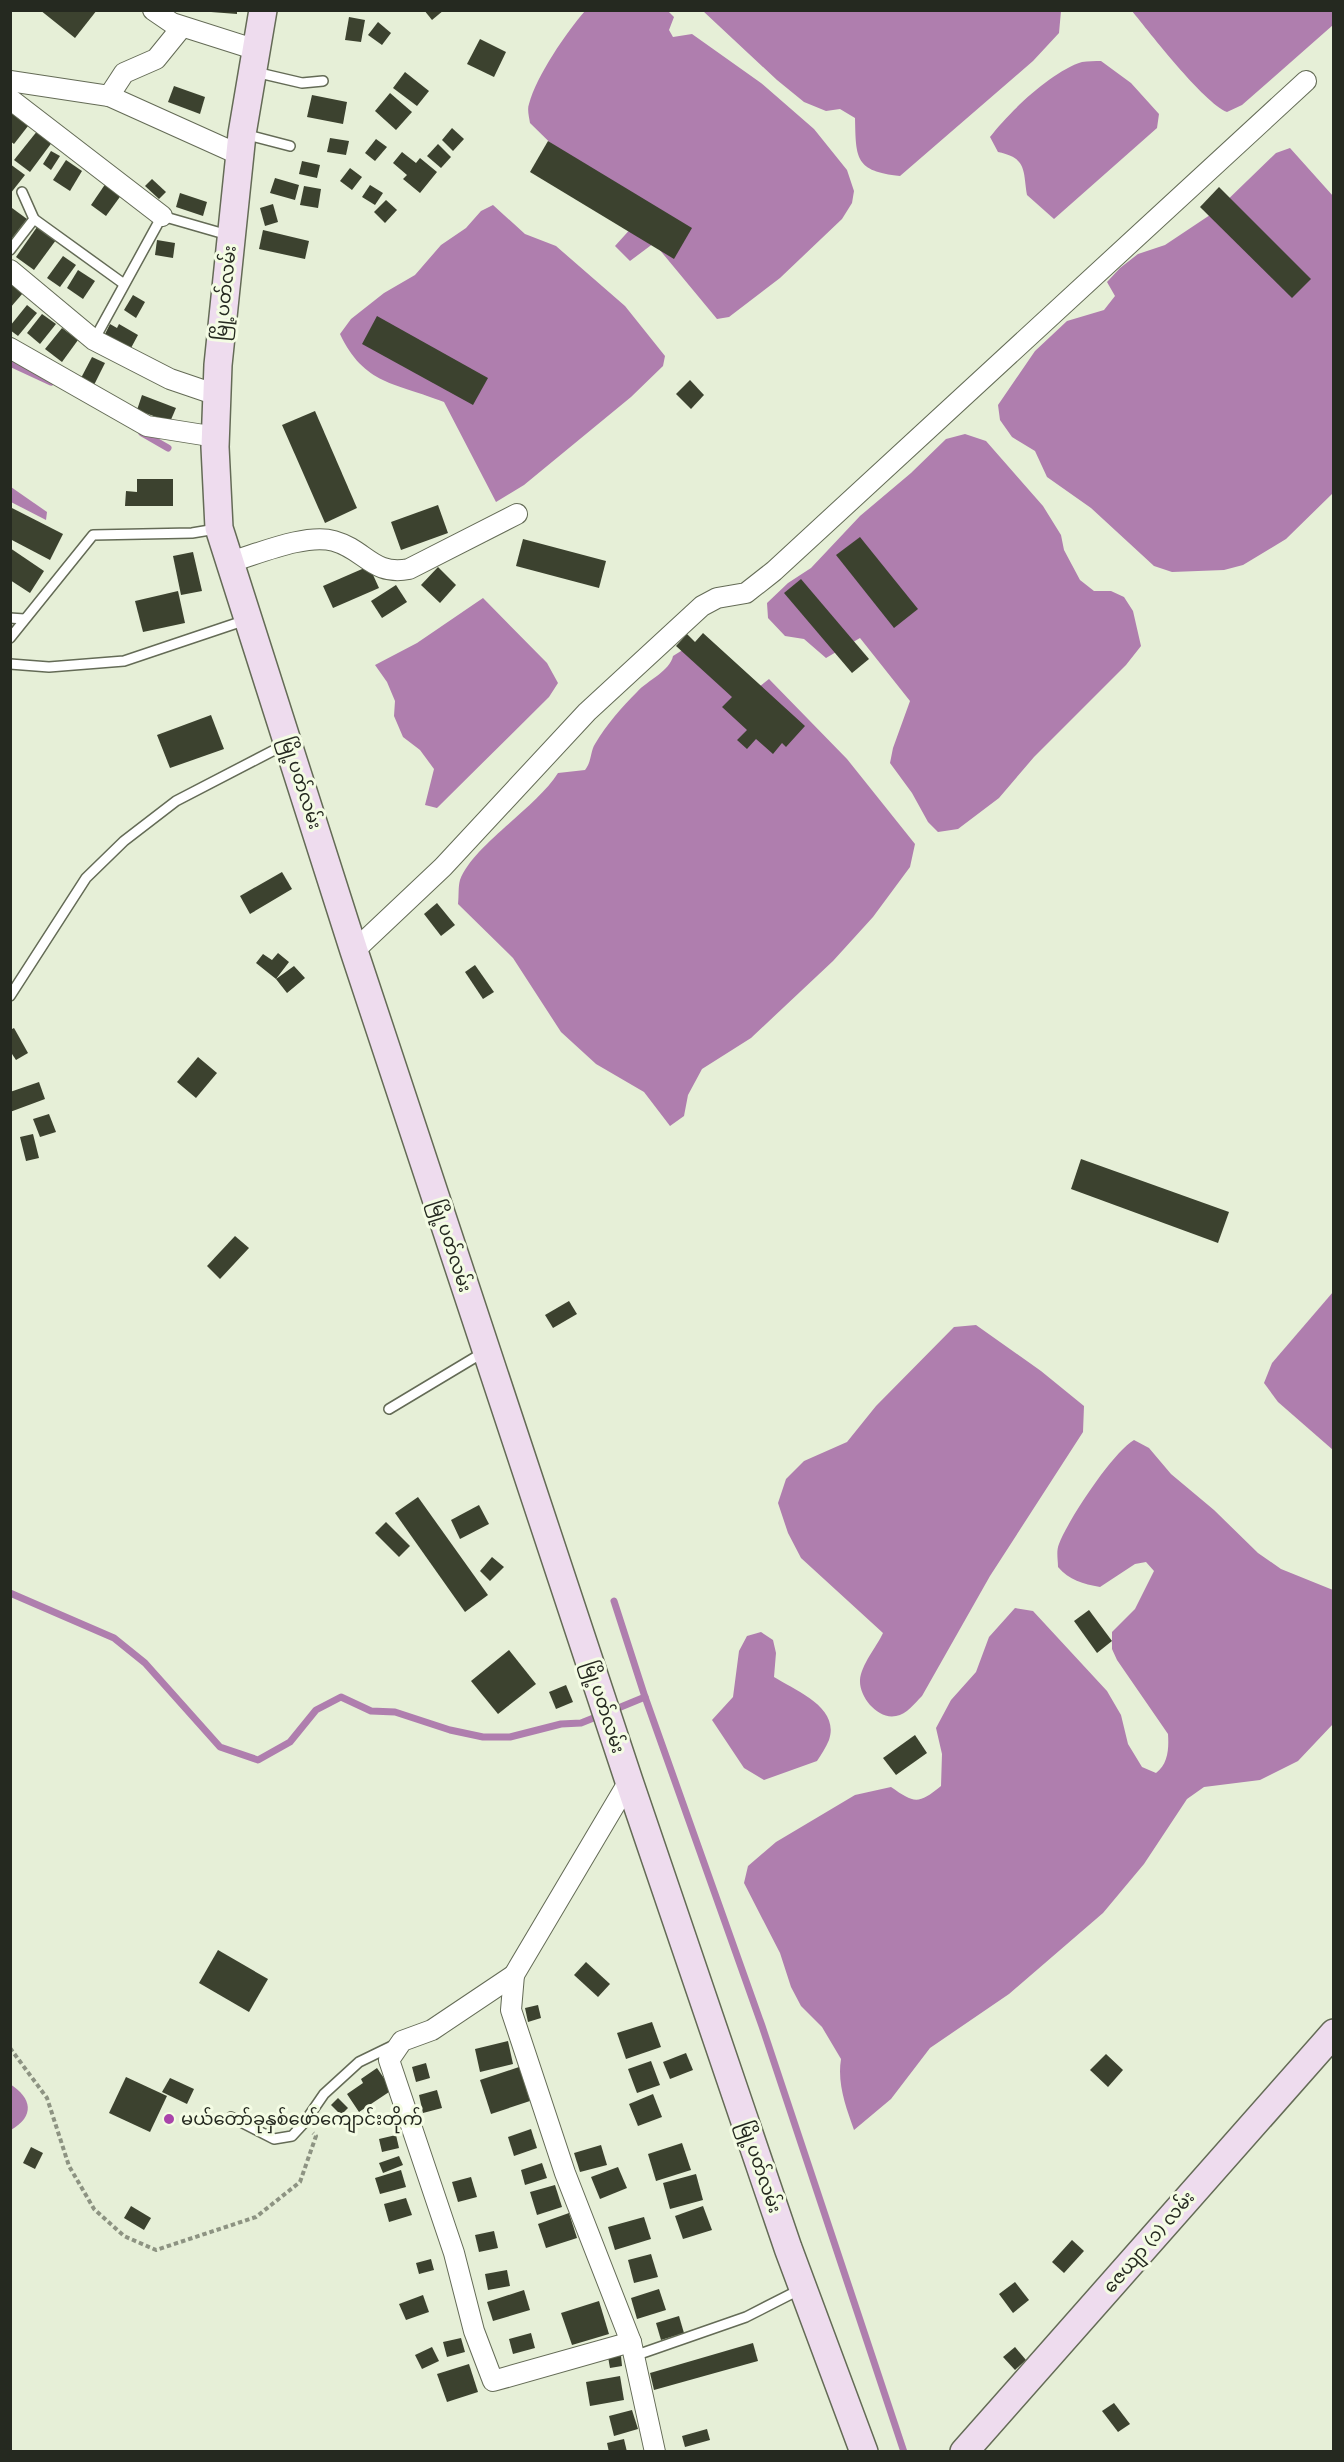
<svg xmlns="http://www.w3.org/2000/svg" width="1344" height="2462" viewBox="0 0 1344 2462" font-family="Karla,'Noto Sans Myanmar',sans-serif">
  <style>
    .water { fill: #af7eae }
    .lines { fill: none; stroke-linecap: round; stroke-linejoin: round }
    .stream { stroke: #af7eae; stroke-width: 7 }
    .building { fill: #3c422f }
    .lane-casing { stroke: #646b56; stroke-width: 12 }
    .street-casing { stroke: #646b56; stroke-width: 22 }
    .secondary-casing { stroke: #646b56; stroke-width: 30 }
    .path { stroke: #8d9382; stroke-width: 4; stroke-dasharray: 4.5 3; stroke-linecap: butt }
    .lane { stroke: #fff; stroke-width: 9 }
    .street { stroke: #fff; stroke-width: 20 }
    .secondary { stroke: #eedcee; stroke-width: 27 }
    .poi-dot { fill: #a944aa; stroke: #f4fce4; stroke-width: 2 }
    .labels { text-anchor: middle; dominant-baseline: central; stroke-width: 6; stroke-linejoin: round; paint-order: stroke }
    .street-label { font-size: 18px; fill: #252920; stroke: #f4fce4 }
    .poi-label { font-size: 18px; fill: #252920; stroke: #f4fce4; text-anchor: start }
  </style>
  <rect width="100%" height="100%" fill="#e6efd7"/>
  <g class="water">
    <path d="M585 11H668L674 17 669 30 673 37 692 34 761 83 814 129 847 170 854 191 852 203 842 219 780 278 729 317 717 319 654 243 630 261 615 246 634 225 530 123C529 117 527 109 529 104 537 75 566 33 585 11Z"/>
    <path d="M1061 11 1059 33 1033 61 900 176C855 171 856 159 855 118L840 109 826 111 804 102 777 80 703 11Z"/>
    <path d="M1132 11H1333V25L1242 105 1227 112C1203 102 1150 33 1132 11Z"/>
    <path d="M1101 61 1131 83 1159 114 1157 128 1054 219 1027 195C1023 170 1027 158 998 152L990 137C1009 112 1052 71 1082 62 1088 61 1095 61 1101 61Z"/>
    <polygon points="1290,148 1333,196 1333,493 1286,539 1243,565 1224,570 1172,572 1154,566 1091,508 1047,477 1035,451 1012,437 1000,420 998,405 1035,351 1067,321 1104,310 1115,296 1107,282 1120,268 1138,254 1165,245 1216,211 1276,153"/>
    <path d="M493 205 525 234 556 246 625 306 665 356 663 366 631 397 524 485 496 502 444 402C396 383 364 385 340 334L351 319 384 293 415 275 441 245 466 228 481 211Z"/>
    <polygon points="965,434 986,441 1043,506 1061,535 1064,550 1080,580 1094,591 1111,591 1124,597 1133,611 1141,646 1126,665 1034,757 999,798 958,829 938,832 928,822 912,793 890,763 893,748 910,701 860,638 826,658 804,639 785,636 768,618 767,603 788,583 811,568 860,516 911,473 946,439"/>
    <polygon points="11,487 47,512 46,520 11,502"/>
    <polygon points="483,598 547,663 558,683 549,697 437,808 425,805 434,769 420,750 403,737 394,716 395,701 387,682 375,665 417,643"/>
    <path d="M689 646 745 698 769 679 847 759 915 844 910 867 873 917 833 961 751 1038 702 1069 688 1095 684 1116 670 1126 644 1092 596 1064 561 1032 513 958 458 904C459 896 458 887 460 880 473 845 535 809 558 773L585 770C592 761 590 752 595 744 606 725 622 707 637 692 648 680 670 671 673 656Z"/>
    <polygon points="1333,1292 1333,1450 1278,1402 1264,1383 1272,1363"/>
    <path d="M976 1325 1041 1371 1084 1406 1083 1432 990 1576 922 1696C914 1704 907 1714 896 1716 878 1720 859 1697 860 1680 861 1665 877 1646 883 1633L801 1558 788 1533 778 1503 786 1479 804 1461 847 1442 876 1406 954 1327Z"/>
    <path d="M1134 1440 1149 1448 1171 1474 1214 1510 1258 1553 1281 1569 1333 1590V1724L1298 1761 1260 1780 1204 1787 1187 1799 1144 1864 1103 1913 1009 1994 930 2048 891 2099 854 2130C846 2107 837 2084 841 2059L822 2027 801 2006 791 1987 780 1953 744 1883 748 1866 776 1842 855 1795 891 1787C914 1803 918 1805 941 1786L942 1754 936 1728 951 1700 976 1672 989 1637 1015 1608 1033 1611 1107 1691 1121 1715 1128 1744 1142 1767 1156 1773C1168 1764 1169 1749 1168 1734L1117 1660 1112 1649V1632L1135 1609 1154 1571 1146 1562 1135 1564 1100 1587C1083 1584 1069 1580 1058 1567 1058 1560 1056 1551 1059 1544 1068 1520 1113 1452 1134 1440Z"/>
    <path d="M761 1632 773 1640 776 1653 774 1677C796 1691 840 1707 829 1740 826 1747 821 1755 817 1761L764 1780 744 1768 712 1720 733 1697 739 1651 747 1636Z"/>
    <path d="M10 2084C32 2098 35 2116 11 2130Z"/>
  </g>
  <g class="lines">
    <g class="stream">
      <polyline points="10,363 51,382"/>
      <polyline points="142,433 168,448"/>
      <polyline points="10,1593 114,1638 145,1663 220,1747 258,1760 290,1742 316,1710 341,1697 371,1711 395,1712 450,1730 483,1737 510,1737 561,1724 581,1723 601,1715"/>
      <polyline points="614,1601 645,1697 762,2026 904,2452"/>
      <polyline points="611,1711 645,1697"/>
    </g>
  </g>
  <g class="building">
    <polygon points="40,10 97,10 75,38"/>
    <polygon points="211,10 237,10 237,14 211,12"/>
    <polygon points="424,10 444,10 432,20"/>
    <polygon points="349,17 365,20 361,42 345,40"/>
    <polygon points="378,22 391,33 382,45 368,35"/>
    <polygon points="480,39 506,52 494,77 467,64"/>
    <polygon points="405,72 429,91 417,106 393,88"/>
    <polygon points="174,86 205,97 200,114 168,102"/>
    <polygon points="390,93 412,112 396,130 375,111"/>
    <polygon points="312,95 347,102 343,124 307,117"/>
    <polygon points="10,112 28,126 14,144 10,141"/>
    <polygon points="452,128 464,139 453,151 442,140"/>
    <polygon points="38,130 53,141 30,172 14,160"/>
    <polygon points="330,138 349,141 346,155 327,152"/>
    <polygon points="376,139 387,147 375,161 365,153"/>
    <polygon points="548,141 692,228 674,259 530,172"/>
    <polygon points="438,144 451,157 441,168 427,156"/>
    <polygon points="51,151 60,156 51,170 43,164"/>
    <polygon points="402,152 416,163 420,158 437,172 420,193 403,179 407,175 393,163"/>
    <polygon points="66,160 82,171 70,191 53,180"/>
    <polygon points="302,161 320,165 317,178 299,174"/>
    <polygon points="10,164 25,175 10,194"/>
    <polygon points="350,168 362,177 352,190 340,181"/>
    <polygon points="275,178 299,185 295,200 270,193"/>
    <polygon points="152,179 166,192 159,199 145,186"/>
    <polygon points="106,183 122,194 106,216 91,205"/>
    <polygon points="370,185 383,193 375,205 362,197"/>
    <polygon points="304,186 321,189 318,208 300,205"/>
    <polygon points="1219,187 1311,279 1292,298 1200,207"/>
    <polygon points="180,193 207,202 203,216 176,207"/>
    <polygon points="386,200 397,210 385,223 374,212"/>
    <polygon points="273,204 278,222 265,226 260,208"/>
    <polygon points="12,208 27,219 10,241 10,210"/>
    <polygon points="37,227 56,240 34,270 16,257"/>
    <polygon points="263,230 309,241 305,259 259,249"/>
    <polygon points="157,240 175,243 173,258 155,255"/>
    <polygon points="63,256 76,265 60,287 47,278"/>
    <polygon points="78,270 95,281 83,299 67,288"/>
    <polygon points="10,283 23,293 10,308"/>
    <polygon points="133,295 145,302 136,318 124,310"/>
    <polygon points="27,305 37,313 18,336 10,330 10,326"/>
    <polygon points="42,314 56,324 40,344 27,333"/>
    <polygon points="377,316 488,378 473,405 362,344"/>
    <polygon points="110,324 117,328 119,324 138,335 131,348 105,334"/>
    <polygon points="62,328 78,340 62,362 45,349"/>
    <polygon points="92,357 105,363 94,385 81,378"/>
    <polygon points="690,380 704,395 691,409 676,394"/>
    <polygon points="142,395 176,408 170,422 137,410"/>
    <polygon points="315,411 357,508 325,523 282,425"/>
    <polygon points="137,479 173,479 173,506 125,506 126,491 137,492"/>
    <polygon points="438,505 448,533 401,550 391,522"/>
    <polygon points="10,507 63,534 50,560 10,539"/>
    <polygon points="860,537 918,609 894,628 836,555"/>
    <polygon points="523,539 606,561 599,588 516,566"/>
    <polygon points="10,548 44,571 30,593 10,580"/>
    <polygon points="193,552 202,591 181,595 173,556"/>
    <polygon points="369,566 379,588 333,608 323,586"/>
    <polygon points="438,567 456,585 440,603 421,585"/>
    <polygon points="801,579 869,659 852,673 784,593"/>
    <polygon points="396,585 407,602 382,618 371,601"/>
    <polygon points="178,591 185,623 143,632 135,601"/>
    <polygon points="703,633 805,726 786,747 782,743 773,754 756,739 747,749 737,740 747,730 722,707 732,697 676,646 687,634 695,642"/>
    <polygon points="211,715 224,749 170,768 157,735"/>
    <polygon points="282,872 292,889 250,914 240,896"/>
    <polygon points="437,903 455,925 441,936 424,914"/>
    <polygon points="278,953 289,962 276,979 294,966 305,978 287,993 276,979 256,963 263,954 272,960"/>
    <polygon points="475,965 494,992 483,999 465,972"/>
    <polygon points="14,1028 28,1053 16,1060 10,1051 10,1030"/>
    <polygon points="198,1057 217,1073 196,1098 177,1082"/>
    <polygon points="39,1082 45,1099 10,1112 10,1092"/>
    <polygon points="49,1114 56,1132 40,1137 33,1119"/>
    <polygon points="33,1134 39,1158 26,1161 20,1137"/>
    <polygon points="1081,1159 1229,1212 1218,1243 1071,1189"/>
    <polygon points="235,1236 249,1248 220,1279 207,1266"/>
    <polygon points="569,1301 577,1314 553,1328 545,1315"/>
    <polygon points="418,1497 488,1595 465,1612 395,1513"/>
    <polygon points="479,1505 489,1524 460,1539 451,1520"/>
    <polygon points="386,1522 410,1546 399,1557 375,1533"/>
    <polygon points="492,1557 504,1567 490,1581 480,1571"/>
    <polygon points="1089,1610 1112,1641 1097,1653 1074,1621"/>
    <polygon points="509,1650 536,1684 498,1714 471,1681"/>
    <polygon points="566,1685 573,1702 556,1709 549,1692"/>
    <polygon points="915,1735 927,1753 896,1775 883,1758"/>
    <polygon points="218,1950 268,1979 249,2012 199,1983"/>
    <polygon points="586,1962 610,1984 598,1997 574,1975"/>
    <polygon points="538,2005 541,2018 528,2022 525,2008"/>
    <polygon points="652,2022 661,2047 626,2059 617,2033"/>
    <polygon points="508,2041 513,2064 480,2072 475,2049"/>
    <polygon points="686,2053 693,2070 670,2079 663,2062"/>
    <polygon points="1106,2054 1123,2070 1108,2087 1090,2070"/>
    <polygon points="651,2061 660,2085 637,2093 628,2069"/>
    <polygon points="426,2063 430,2078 416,2082 412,2067"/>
    <polygon points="519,2067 530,2101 491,2114 480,2080"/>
    <polygon points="377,2068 392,2090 359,2112 347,2094 363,2083 361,2079"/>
    <polygon points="126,2077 167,2096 150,2132 109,2113"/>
    <polygon points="170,2078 194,2089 187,2104 162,2092"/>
    <polygon points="437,2090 442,2108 423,2113 419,2095"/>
    <polygon points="653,2094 662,2117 638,2126 629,2104"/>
    <polygon points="338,2098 348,2108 341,2115 331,2105"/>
    <polygon points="531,2129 537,2148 514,2156 508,2137"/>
    <polygon points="396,2135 399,2148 382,2152 379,2139"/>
    <polygon points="682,2143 691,2170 656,2181 648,2154"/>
    <polygon points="601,2145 607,2165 580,2172 574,2153"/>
    <polygon points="31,2147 43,2153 35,2169 23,2163"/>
    <polygon points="399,2156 403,2165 383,2173 379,2163"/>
    <polygon points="542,2163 547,2178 525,2185 521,2170"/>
    <polygon points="618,2167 627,2188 600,2199 591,2177"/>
    <polygon points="401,2170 406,2187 380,2194 375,2178"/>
    <polygon points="696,2174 703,2200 670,2209 663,2183"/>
    <polygon points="471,2177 477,2197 458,2202 452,2182"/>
    <polygon points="555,2185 562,2207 537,2215 530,2192"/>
    <polygon points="406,2198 412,2215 389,2222 384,2204"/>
    <polygon points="131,2206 151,2218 144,2230 124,2218"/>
    <polygon points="703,2206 712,2230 683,2239 675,2216"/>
    <polygon points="569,2213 577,2238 546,2248 538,2224"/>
    <polygon points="644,2217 651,2239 615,2250 608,2227"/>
    <polygon points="494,2231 498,2248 479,2252 475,2235"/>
    <polygon points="1072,2240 1084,2251 1064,2273 1052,2262"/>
    <polygon points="651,2254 658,2277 634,2283 628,2260"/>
    <polygon points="431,2259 434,2270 419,2274 416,2263"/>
    <polygon points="507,2270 510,2286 488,2290 485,2274"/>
    <polygon points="1015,2282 1029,2300 1013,2313 999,2294"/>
    <polygon points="659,2289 666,2310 637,2319 631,2298"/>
    <polygon points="524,2290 530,2310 493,2321 487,2302"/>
    <polygon points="423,2295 429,2312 406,2320 399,2304"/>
    <polygon points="599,2301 609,2334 572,2345 561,2313"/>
    <polygon points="679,2316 684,2333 661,2340 656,2323"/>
    <polygon points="531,2333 535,2348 513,2354 509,2339"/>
    <polygon points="461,2338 465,2352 447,2357 443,2342"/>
    <polygon points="753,2343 758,2361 654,2390 650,2373"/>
    <polygon points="432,2347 439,2361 422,2369 415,2355"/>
    <polygon points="1015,2347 1026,2360 1015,2370 1003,2357"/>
    <polygon points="621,2356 622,2366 610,2368 608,2357"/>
    <polygon points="469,2364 478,2392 447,2402 437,2374"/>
    <polygon points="620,2376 624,2400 590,2406 586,2382"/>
    <polygon points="1114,2403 1130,2424 1118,2432 1102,2411"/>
    <polygon points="632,2410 638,2429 614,2436 609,2416"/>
    <polygon points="707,2429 710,2440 685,2447 682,2436"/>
    <polygon points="624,2439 627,2452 609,2452 607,2443"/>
  </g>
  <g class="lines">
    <defs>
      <g id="lane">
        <polyline points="255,72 302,83 323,81"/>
        <polyline points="244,134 290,146"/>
        <polyline points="34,219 124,284"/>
        <polyline points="10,250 34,219 22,192"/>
        <polyline points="94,340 162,216 228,235"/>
        <polyline points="10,618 24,619"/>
        <polyline points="10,638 93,535 192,533 216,529"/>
        <polyline points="10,664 49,667 124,661 246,620"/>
        <polyline points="10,996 86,878 124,841 176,801 286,744"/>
        <polyline points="389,1409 484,1352"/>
        <polyline points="231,2117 274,2139 292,2136 304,2123 324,2094 359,2062 394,2045"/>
        <polyline points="634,2356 746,2317 801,2289"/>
      </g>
      <g id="street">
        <polyline points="153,10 172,23 257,50"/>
        <polyline points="10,81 109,96 240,155"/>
        <polyline points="109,96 124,73 156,59 182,27"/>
        <polyline points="10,99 162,216"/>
        <polyline points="10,270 94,340 170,379 217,395"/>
        <polyline points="10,348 147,426 216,437"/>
        <path d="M230 562C258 554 306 533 334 541 366 550 372 576 409 569L517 514"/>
        <polyline points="354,951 443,867 587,712 702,606 717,598 746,593 774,571 1306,81"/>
        <polyline points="629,1781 514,1975 432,2030 402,2041 389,2060 454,2253 474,2331 493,2381 631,2342"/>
        <polyline points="514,1975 511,2010 565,2173 631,2342 655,2452"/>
      </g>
      <g id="secondary">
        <polyline points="263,10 242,134 218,365 215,447 219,528 354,951 629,1781 788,2248 864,2452"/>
        <polyline points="964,2452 1334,2033"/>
      </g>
    </defs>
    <use href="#lane" class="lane-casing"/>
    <use href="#street" class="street-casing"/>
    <use href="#secondary" class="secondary-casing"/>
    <polyline class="path" points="10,2048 47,2098 69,2166 94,2209 124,2236 156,2250 256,2217 300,2182 316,2136 313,2133"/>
    <use href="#lane" class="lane"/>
    <use href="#street" class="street"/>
    <use href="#secondary" class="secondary"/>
  </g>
  <circle class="poi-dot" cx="169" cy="2119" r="6"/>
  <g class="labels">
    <g class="street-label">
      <text transform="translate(225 293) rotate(-84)">မြို့ပတ်လမ်း</text>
      <text transform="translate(301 783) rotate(72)">မြို့ပတ်လမ်း</text>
      <text transform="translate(451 1246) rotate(72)">မြို့ပတ်လမ်း</text>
      <text transform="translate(604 1707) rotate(72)">မြို့ပတ်လမ်း</text>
      <text transform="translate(760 2167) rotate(71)">မြို့ပတ်လမ်း</text>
      <text transform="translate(1149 2242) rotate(-49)">ဇေယျာ (၁) လမ်း</text>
    </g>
    <g class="poi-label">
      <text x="181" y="2119">မယ်တော်ခုနှစ်ဖော်ကျောင်းတိုက်</text>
    </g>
  </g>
  <rect width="1344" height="2462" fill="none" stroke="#252920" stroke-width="24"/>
</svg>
